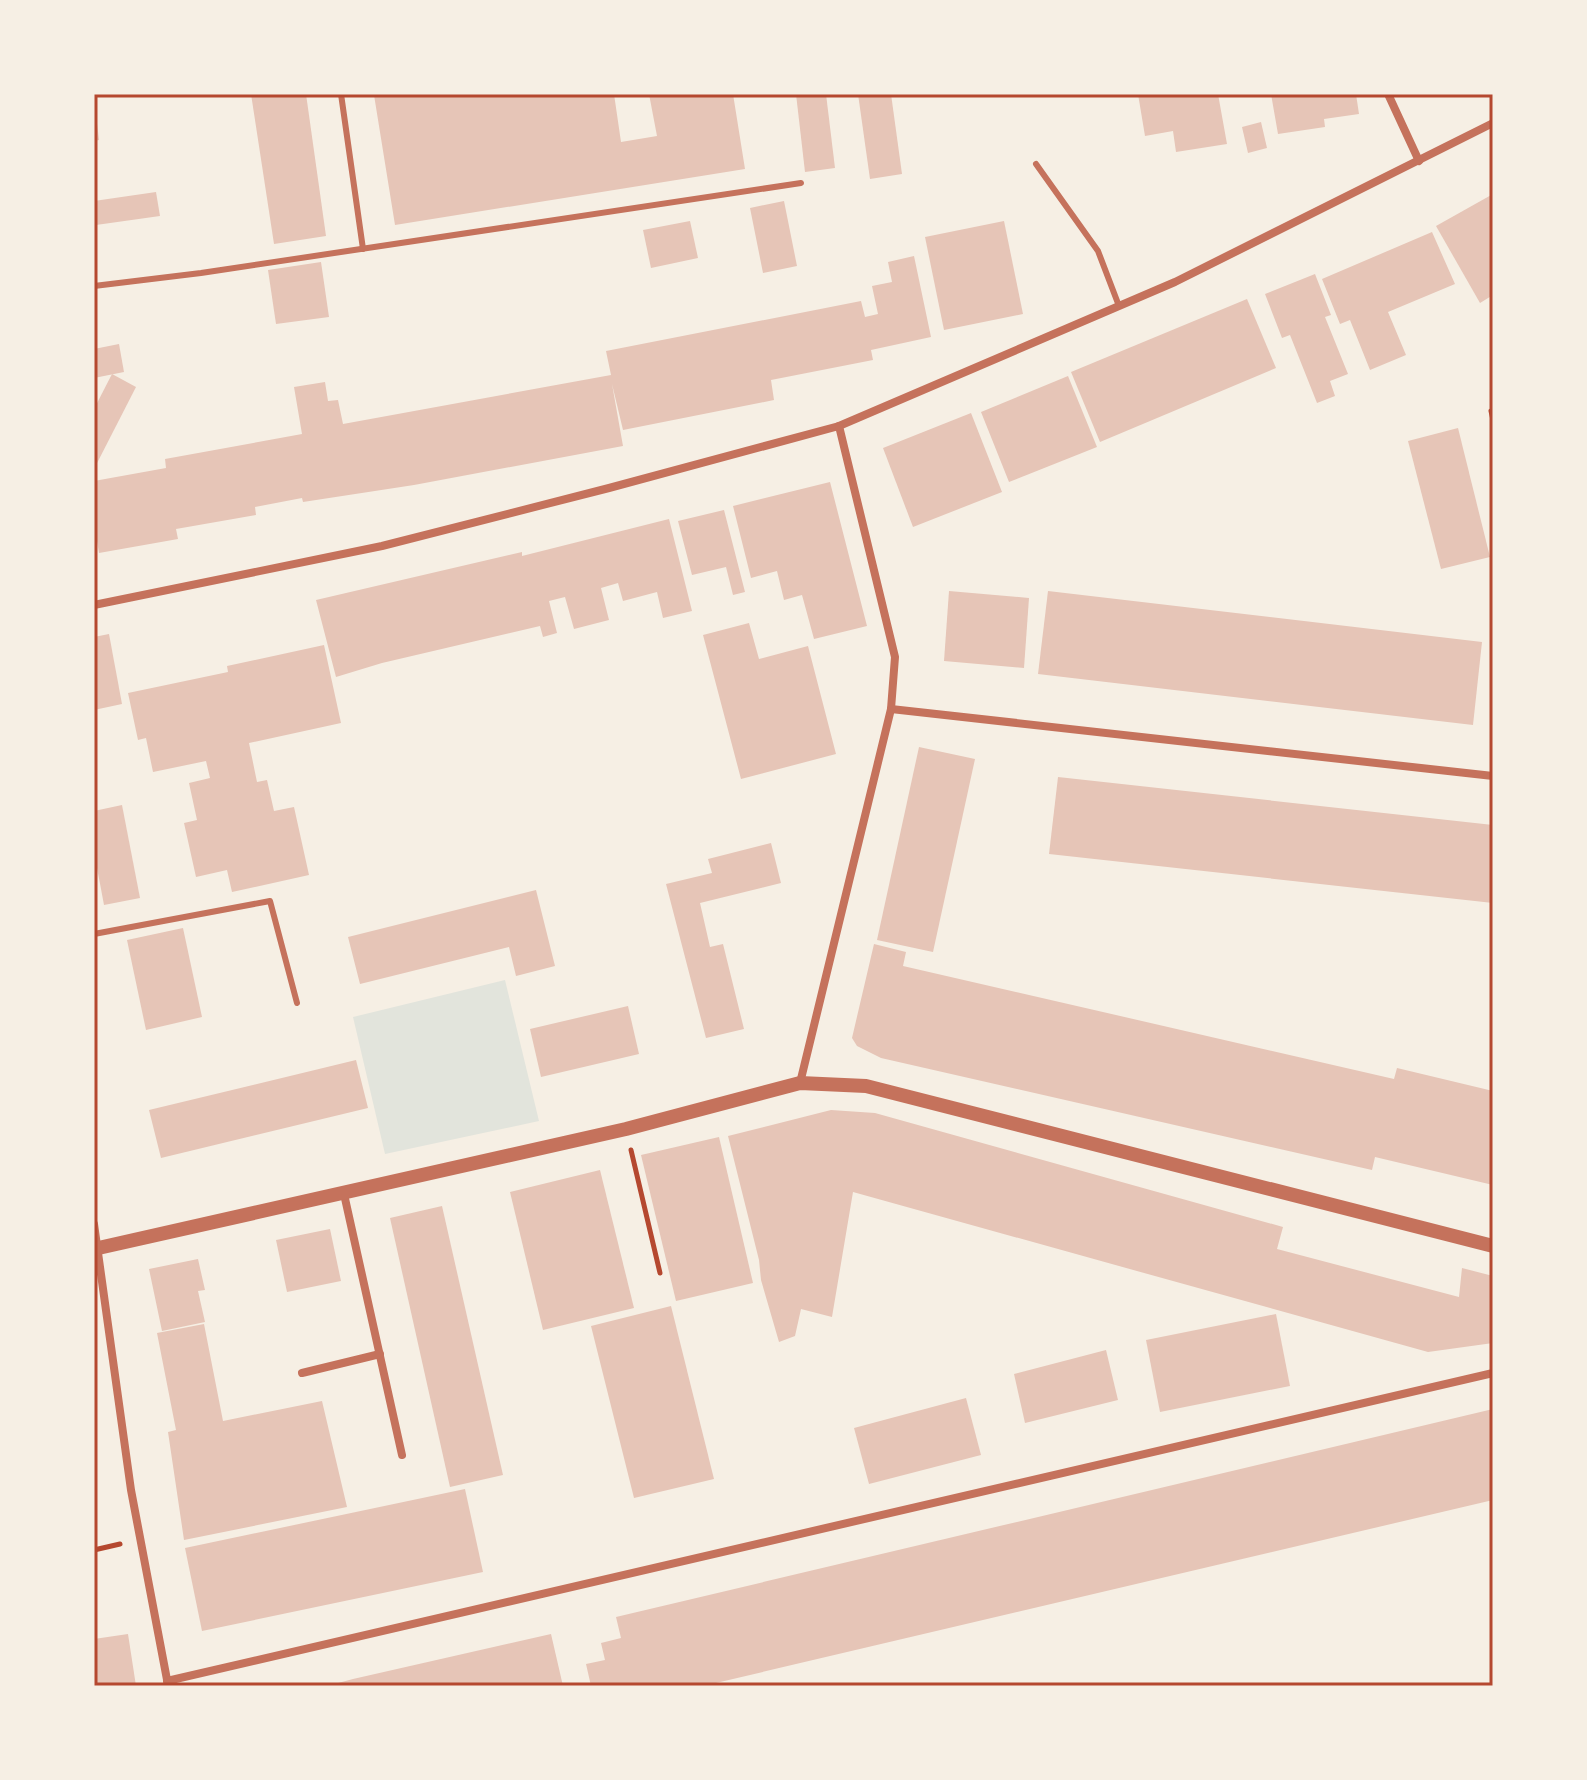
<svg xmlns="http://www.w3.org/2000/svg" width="1587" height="1780" viewBox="0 0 1587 1780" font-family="Arial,sans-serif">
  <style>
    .green { fill: #e2e4dc }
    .building { fill: #e6c5b7 }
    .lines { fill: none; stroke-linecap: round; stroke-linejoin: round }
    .path { stroke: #b5482f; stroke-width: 5 }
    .service { stroke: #c5725c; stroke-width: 6 }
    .minor { stroke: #c5725c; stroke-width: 8 }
    .tertiary { stroke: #c5725c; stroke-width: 14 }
    .neatline { fill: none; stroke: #b5482f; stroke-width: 3 }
  </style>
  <rect width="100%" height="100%" fill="#f6efe4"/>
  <polygon class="green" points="505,980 539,1121 385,1154 353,1017"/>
  <g class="building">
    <polygon points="251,94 306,94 326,236 274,244"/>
    <polygon points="381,94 614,94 621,142 657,136 649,94 733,94 745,169 395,225 374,95"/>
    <polygon points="796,94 826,94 835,168 805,172"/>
    <polygon points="858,94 891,94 902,174 870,179"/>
    <polygon points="1138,94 1218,94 1227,144 1176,152 1173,131 1145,136"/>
    <polygon points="1271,94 1356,94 1359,114 1324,119 1325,127 1278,134"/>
    <polygon points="94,115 96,115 99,140 94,141"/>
    <polygon points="1261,122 1267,148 1248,153 1242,127"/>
    <polygon points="156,192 160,216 96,225 94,201"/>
    <polygon points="1493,194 1493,295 1480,303 1436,226"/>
    <polygon points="784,201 797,266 763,273 750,208"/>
    <polygon points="690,221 698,258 651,268 643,230"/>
    <polygon points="1004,221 1023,314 944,330 925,237"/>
    <polygon points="1432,232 1455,284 1388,312 1406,355 1370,370 1350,320 1340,324 1322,279"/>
    <polygon points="914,256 931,337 871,350 873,360 771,380 774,400 623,430 612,384 623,446 414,485 303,502 302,498 255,507 256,515 176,529 178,539 99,553 94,523 94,481 166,468 165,459 302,434 294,387 325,382 328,401 338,400 343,424 611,375 606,351 861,301 865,317 878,314 872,286 892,282 888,262"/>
    <polygon points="321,262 329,317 276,324 268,270"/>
    <polygon points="1315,274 1331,315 1325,317 1348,374 1330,381 1335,396 1317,403 1290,335 1282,338 1265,294"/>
    <polygon points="1247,299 1276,368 1100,442 1071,372"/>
    <polygon points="119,344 124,372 94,378 94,349"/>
    <polygon points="112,374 136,387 94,469 94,409"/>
    <polygon points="1068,376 1097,447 1009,482 981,412"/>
    <polygon points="971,413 1002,492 913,527 883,448"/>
    <polygon points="1458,428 1490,557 1441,569 1408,441"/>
    <polygon points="830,482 867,626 814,639 802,595 784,600 777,571 751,578 733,506"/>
    <polygon points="724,510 745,592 733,595 726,567 692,575 678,521"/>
    <polygon points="669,519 692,611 663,618 657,592 623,601 618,583 601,588 609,620 574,629 565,597 549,601 557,633 543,637 540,626 382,663 336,677 316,600 522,552 522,556"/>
    <polygon points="949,591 1029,598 1024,668 944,661"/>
    <polygon points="1048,591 1482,642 1473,725 1038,674"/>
    <polygon points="749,623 759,659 808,646 836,754 741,779 703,635"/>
    <polygon points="109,634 122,704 94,710 94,637"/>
    <polygon points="324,645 341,723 249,743 257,782 267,780 274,811 294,807 309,875 232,892 227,870 196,877 184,823 197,820 189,783 210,778 206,761 153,772 146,738 138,740 128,693 228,672 227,666"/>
    <polygon points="919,747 975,759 933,952 877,940"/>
    <polygon points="1058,777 1493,825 1493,903 1049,854"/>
    <polygon points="122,805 140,898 104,905 94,852 94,811"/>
    <polygon points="771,843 781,883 700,903 710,947 723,944 744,1029 706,1038 666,884 712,873 708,859"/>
    <polygon points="536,890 555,966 516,976 509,947 360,984 348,937"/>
    <polygon points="183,928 202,1017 146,1030 127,940"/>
    <polygon points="874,944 906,952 903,966 1394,1079 1397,1068 1493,1091 1493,1185 1375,1157 1372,1170 881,1058 857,1046 852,1038"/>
    <polygon points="628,1006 639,1054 541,1077 530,1029"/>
    <polygon points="356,1060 368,1108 161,1158 149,1110"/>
    <polygon points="831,1110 875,1113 1283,1227 1277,1249 1459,1297 1462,1268 1493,1276 1493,1343 1428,1352 853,1192 832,1317 801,1309 795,1336 779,1342 761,1280 759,1260 728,1136"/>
    <polygon points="719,1137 753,1283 676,1301 641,1155"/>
    <polygon points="600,1170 634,1308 543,1330 510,1192"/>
    <polygon points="442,1206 503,1475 450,1487 390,1218"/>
    <polygon points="330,1229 341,1281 287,1292 276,1240"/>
    <polygon points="198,1259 205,1290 198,1291 205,1322 162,1331 149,1269"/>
    <polygon points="671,1306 714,1479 634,1498 591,1326"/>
    <polygon points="1276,1314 1290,1386 1160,1412 1146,1340"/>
    <polygon points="204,1324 223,1421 322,1401 347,1507 184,1540 168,1432 176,1430 157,1333"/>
    <polygon points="1106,1350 1118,1400 1025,1423 1014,1374"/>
    <polygon points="966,1398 981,1455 869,1484 854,1428"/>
    <polygon points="1493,1409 1493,1500 703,1686 591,1686 586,1664 605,1660 601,1643 621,1638 616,1617"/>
    <polygon points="465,1489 483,1572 202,1631 185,1548"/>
    <polygon points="128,1634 136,1686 94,1686 94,1639"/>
    <polygon points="551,1634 563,1686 327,1686 353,1679"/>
  </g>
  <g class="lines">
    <g class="path">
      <polyline points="1491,411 1493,420"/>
      <polyline points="631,1150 660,1273"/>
      <polyline points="94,1550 120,1544"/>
    </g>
    <g class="service">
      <polyline points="341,94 363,249"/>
      <polyline points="1036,164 1098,251 1119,306"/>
      <polyline points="94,286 201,273 801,183"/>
      <polyline points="94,934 270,901 297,1003"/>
    </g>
    <g class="minor">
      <polyline points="1388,94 1419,161"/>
      <polyline points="94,605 382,546 609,488 839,426 1175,282 1493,123"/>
      <polyline points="891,709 1493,776"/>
      <polyline points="800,1083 891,709 895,657 839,426"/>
      <polyline points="344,1194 402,1455"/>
      <polyline points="94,1224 131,1490 168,1685"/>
      <polyline points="302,1373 380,1354"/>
      <polyline points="167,1681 1493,1373"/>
    </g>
    <polyline class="tertiary" points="94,1249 626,1129 800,1083 866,1086 1493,1246"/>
  </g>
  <rect width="1587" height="1780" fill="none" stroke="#f6efe4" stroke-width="192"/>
  <rect x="96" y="96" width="1395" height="1588" class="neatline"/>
</svg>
